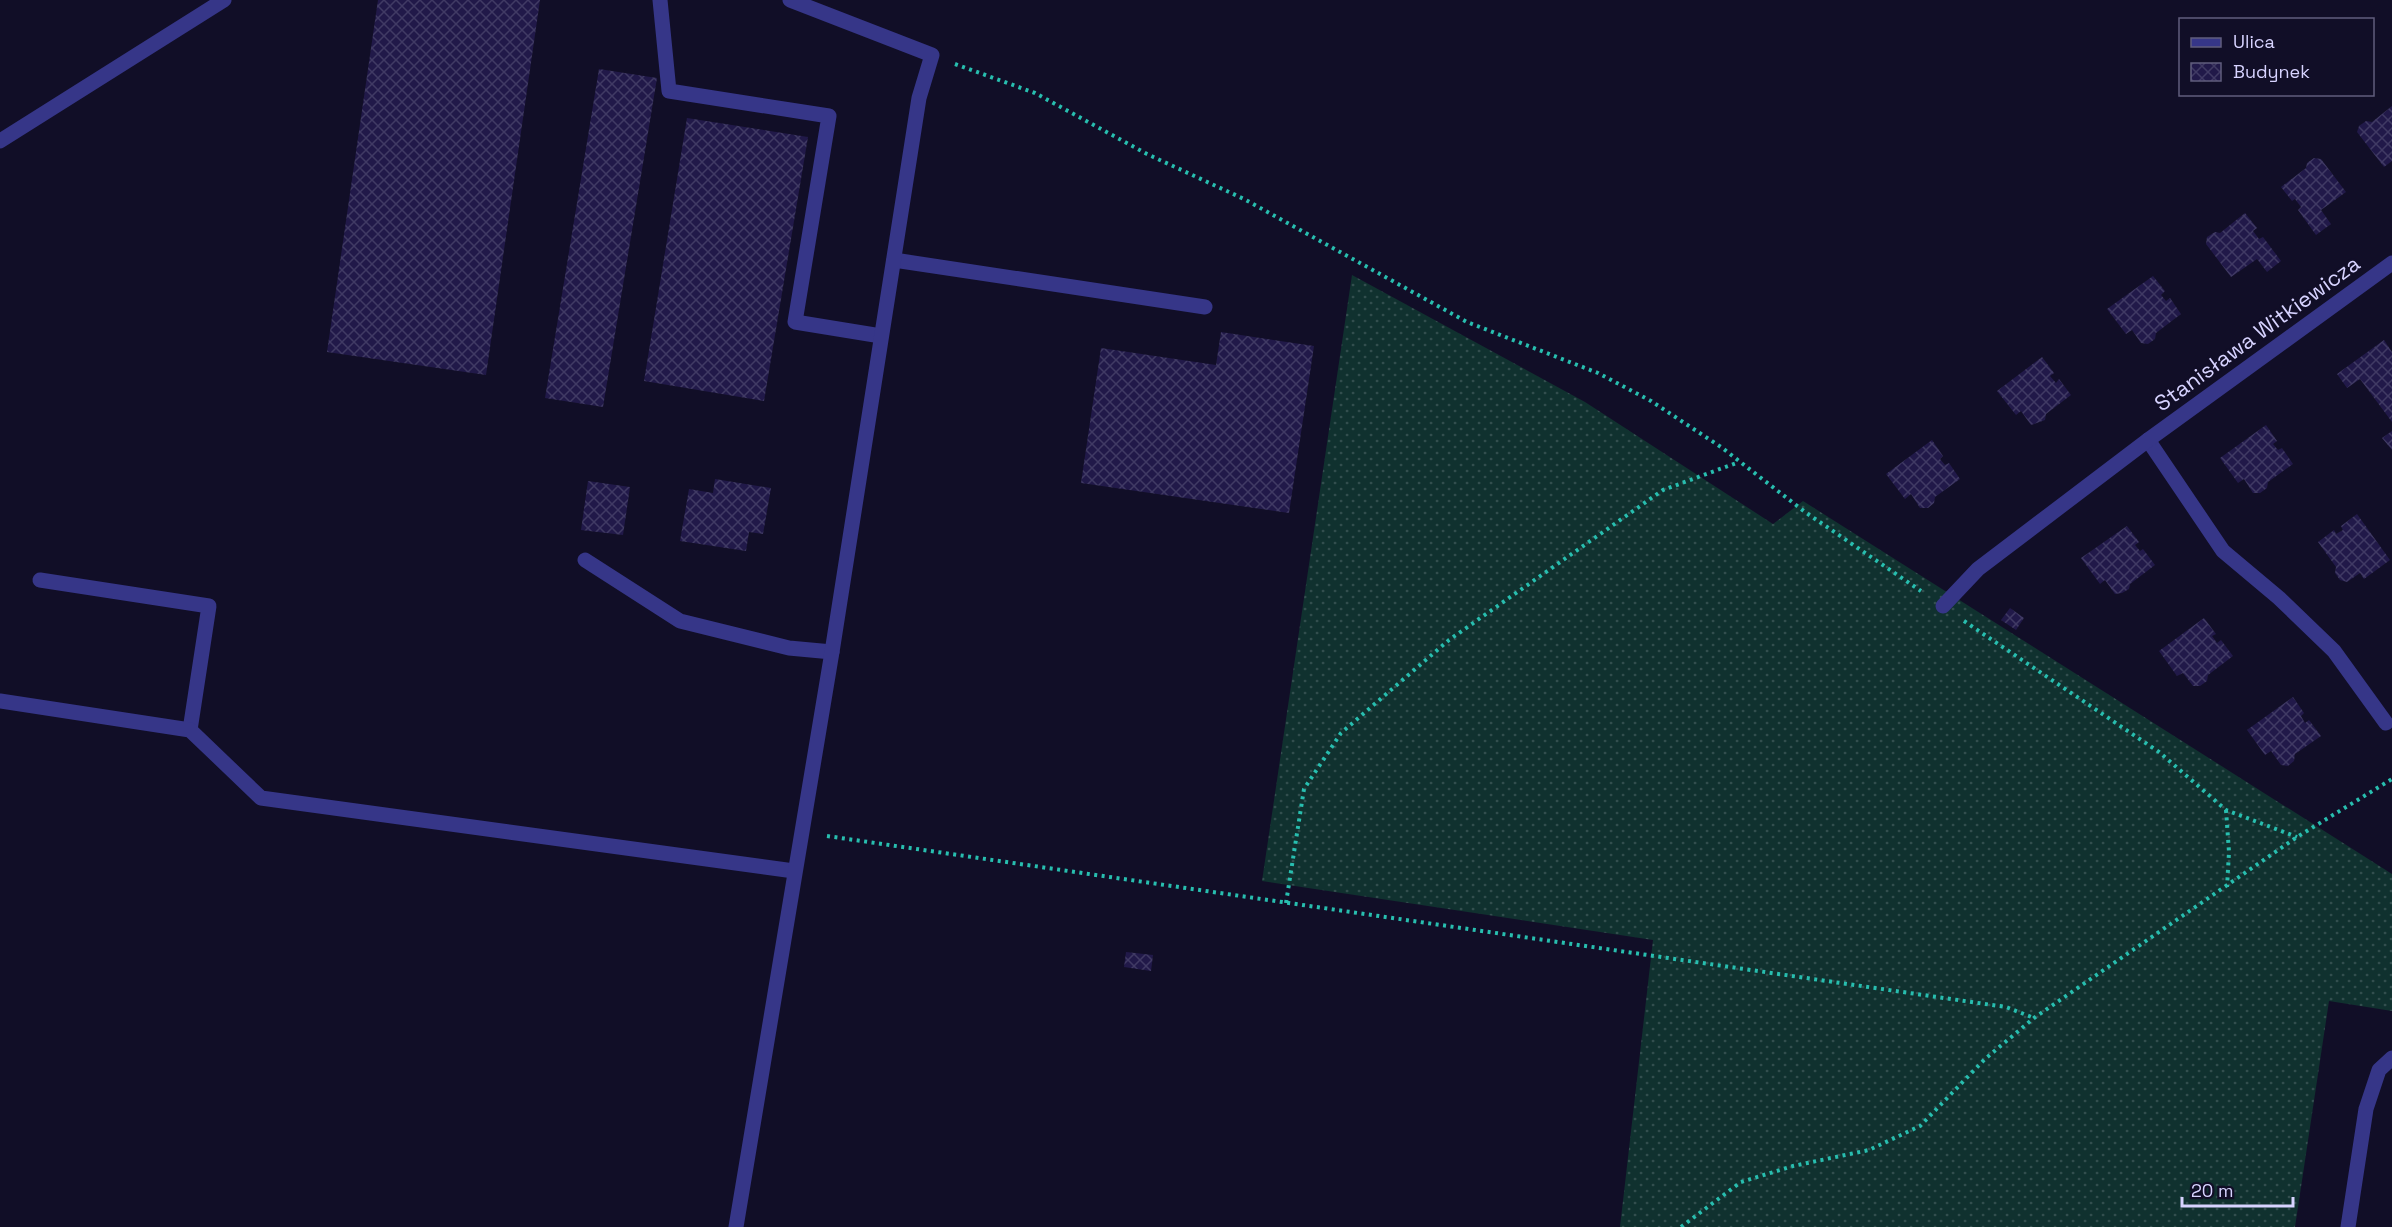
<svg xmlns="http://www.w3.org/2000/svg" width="2392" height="1227" viewBox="0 0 2392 1227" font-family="'Space Grotesk',sans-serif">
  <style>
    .grass { fill: url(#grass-dots) }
    .building { fill: url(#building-cross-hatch) }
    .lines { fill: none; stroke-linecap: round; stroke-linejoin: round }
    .path { stroke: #28beaf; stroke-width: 4; stroke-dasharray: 3 4.5; stroke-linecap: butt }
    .minor { stroke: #363688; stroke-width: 15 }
    .labels { text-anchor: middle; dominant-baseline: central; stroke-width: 4.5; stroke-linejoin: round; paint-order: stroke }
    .street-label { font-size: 22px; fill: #d7d3ff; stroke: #110e27 }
  </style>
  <defs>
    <pattern id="grass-dots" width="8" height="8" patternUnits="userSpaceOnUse" patternTransform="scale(1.5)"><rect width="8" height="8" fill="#10312f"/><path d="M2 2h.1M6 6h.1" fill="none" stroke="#324e4e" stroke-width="1.8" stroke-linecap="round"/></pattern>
    <pattern id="building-cross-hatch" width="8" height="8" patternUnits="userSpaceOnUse" patternTransform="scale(1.5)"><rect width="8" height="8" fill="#211949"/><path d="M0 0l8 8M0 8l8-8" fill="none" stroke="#403a64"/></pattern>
  </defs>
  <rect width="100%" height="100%" fill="#110e27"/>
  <polygon class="grass" points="1352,275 1585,402 1773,524 1803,501 2392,874 2392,1011 2329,1001 2295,1227 1620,1227 1653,940 1262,881"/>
  <g class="building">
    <polygon points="378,0 540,0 486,375 327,352"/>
    <polygon points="599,69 657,78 603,407 545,398"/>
    <polygon points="2392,106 2392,161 2384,167 2357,132 2359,126 2366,121 2372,122"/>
    <polygon points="687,118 808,137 764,401 644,381"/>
    <polygon points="2314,158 2321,159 2346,192 2321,210 2331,224 2316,235 2298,210 2301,207 2295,199 2292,201 2281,187 2306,168 2307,163"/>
    <polygon points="2245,213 2257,228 2253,231 2259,239 2263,237 2281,261 2267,272 2257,259 2231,277 2206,244 2207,237 2215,232 2220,233"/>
    <polygon points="2153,276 2165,291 2161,295 2166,301 2170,298 2181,314 2156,333 2155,339 2148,344 2141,343 2132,330 2126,334 2107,309"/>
    <polygon points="1221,332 1314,346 1289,513 1081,483 1101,348 1216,365"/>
    <polygon points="2384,340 2392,352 2392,422 2360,379 2347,388 2337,374"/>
    <polygon points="2042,357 2054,373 2050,376 2056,383 2059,379 2071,395 2046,414 2045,420 2031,425 2021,411 2016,415 1997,391"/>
    <polygon points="2266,425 2277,441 2273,444 2278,450 2282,448 2293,464 2268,482 2267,488 2260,493 2253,493 2244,479 2238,483 2220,458"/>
    <polygon points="2392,431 2392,450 2382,438"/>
    <polygon points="1932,440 1943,456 1940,459 1945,465 1949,463 1960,479 1935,497 1934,503 1928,508 1920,508 1911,494 1905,499 1886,474"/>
    <polygon points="715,479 771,488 763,534 749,532 746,551 680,541 689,489 713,493"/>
    <polygon points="588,481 630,487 623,535 581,530"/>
    <polygon points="2357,514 2390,560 2364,579 2360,573 2347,582 2340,580 2335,573 2336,567 2318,542 2334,530 2336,534 2343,530 2341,526"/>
    <polygon points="2127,526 2139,542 2135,545 2140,551 2143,549 2155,565 2130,584 2129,589 2122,593 2115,594 2105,580 2100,584 2081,558"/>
    <polygon points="2010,608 2024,618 2016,630 2001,620"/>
    <polygon points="2204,618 2216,634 2212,636 2217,643 2221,640 2233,656 2208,675 2207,681 2200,686 2193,686 2183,673 2177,676 2159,651"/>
    <polygon points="2293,697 2304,713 2301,716 2305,723 2309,720 2321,736 2295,754 2294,761 2288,766 2281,765 2271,751 2265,755 2247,730"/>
    <polygon points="1126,952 1153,955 1151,971 1124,967"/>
  </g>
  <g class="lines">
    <g class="path">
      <polyline points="955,64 1035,93 1147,154 1244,199 1467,322 1598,373 1651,401 1721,447 1805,512 1921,591"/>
      <polyline points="1964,621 2159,752 2226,810 2297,837"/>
      <polyline points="2226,810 2229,852 2227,887"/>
      <polyline points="827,836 2006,1007 2034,1018"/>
      <polyline points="1286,903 1304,789 1341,733 1449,640 1663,490 1739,462"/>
      <polyline points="1681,1227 1741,1182 1793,1166 1869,1150 1920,1126 1985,1059 2034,1018 2297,837 2392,779"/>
    </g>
    <g class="minor">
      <polyline points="660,0 669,91 829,116 795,322 881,336"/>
      <polyline points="0,141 224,0"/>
      <polyline points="894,260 1205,307"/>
      <polyline points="2148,440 2223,551 2279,598 2334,651 2386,723"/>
      <polyline points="585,560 680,621 789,648 832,652"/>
      <polyline points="40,580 209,606 190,730"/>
      <polyline points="1943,606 1978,569 2148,440 2392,263"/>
      <polyline points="0,701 190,730 261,798 794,871"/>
      <polyline points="736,1227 832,652 919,98 932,55 790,0"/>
      <polyline points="2348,1227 2366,1109 2379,1070 2392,1058"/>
    </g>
  </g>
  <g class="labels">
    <g class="street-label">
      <text transform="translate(2257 333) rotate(-36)">Stanisława Witkiewicza</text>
    </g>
  </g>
  <rect x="2179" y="18" width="195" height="78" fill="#110e27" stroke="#605d7d" stroke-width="1.5"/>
  <rect x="2191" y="38" width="30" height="9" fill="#363688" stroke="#605d7d" stroke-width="1.5"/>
  <text x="2233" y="48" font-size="18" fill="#d7d3ff">Ulica</text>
  <rect x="2191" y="63" width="30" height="18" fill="url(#building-cross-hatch)" stroke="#605d7d" stroke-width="1.5"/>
  <text x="2233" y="78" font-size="18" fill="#d7d3ff">Budynek</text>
  <path d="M2182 1197v9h111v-9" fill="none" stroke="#d7d3ff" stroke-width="3"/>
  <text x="2191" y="1197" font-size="18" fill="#d7d3ff" stroke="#110e27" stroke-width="4.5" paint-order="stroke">20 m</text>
</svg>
